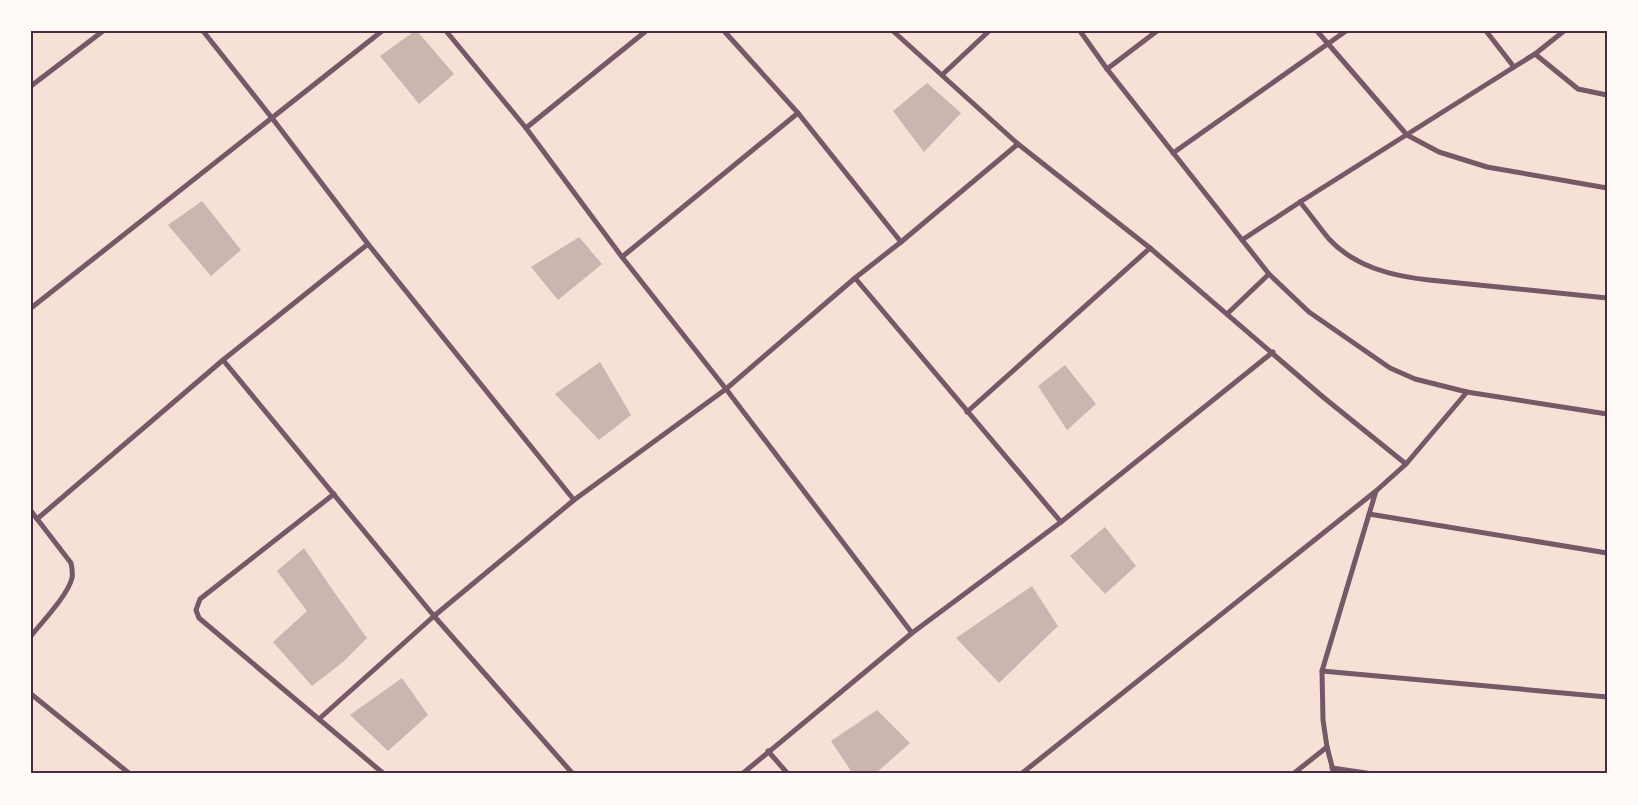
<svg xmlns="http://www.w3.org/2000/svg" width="1638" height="805" viewBox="0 0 1638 805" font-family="Georgia,serif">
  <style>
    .building { fill: #ccb4b1 }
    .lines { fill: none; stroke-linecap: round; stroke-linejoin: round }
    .minor { stroke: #755966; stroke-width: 5 }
    .neatline { fill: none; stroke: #4a2c40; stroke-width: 2 }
  </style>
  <rect width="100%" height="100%" fill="#f7e1d7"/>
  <g class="building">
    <polygon points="415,31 417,31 454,74 419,104 380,56"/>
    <polygon points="927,83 961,113 924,152 893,111"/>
    <polygon points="202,201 241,250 211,276 168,225"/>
    <polygon points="579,237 602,264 558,300 531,267"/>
    <polygon points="600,362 631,415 599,440 555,394"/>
    <polygon points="1065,365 1096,404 1067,430 1038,386"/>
    <polygon points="1105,527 1136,566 1105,594 1070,556"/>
    <polygon points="304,548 334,592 367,638 343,662 312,686 273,642 307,611 277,571"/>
    <polygon points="1032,586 1058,626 999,683 956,638"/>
    <polygon points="402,678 428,715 388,751 350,715"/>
    <polygon points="877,710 910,743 875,774 853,774 831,741"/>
  </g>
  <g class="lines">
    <g class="minor">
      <polyline points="203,31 272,118 368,244 574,500"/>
      <polyline points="446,31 526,128 622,257 726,389 912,633"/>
      <polyline points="724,31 798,113 901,242"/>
      <polyline points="893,31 1018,144 1150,248 1323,397 1406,464"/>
      <polyline points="1080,31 1107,69 1269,274 1309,312 1390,368 1415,379 1467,392 1607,414"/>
      <polyline points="1317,31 1407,135 1439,152 1487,167 1607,188"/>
      <polyline points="1486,31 1514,67"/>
      <polyline points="1535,54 1578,89 1607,95"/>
      <polyline points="1107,69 1157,31"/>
      <polyline points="942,75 989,31"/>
      <polyline points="31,86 103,31"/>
      <polyline points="526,128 646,31"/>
      <polyline points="1173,153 1346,31"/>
      <path d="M1300 202C1310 214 1319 227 1329 239 1355 267 1392 276 1429 280L1607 298"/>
      <polyline points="1242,240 1300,202 1514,67 1535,54 1564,31"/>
      <polyline points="622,257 798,113"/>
      <polyline points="855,278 1061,522"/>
      <polyline points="31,308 382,31"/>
      <polyline points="1227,314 1269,274"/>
      <polyline points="223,360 434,616 573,774"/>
      <polyline points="967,412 1150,248"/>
      <polyline points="334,494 200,599 196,610 199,618 384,774"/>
      <path d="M31 511 71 563C72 568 73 573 72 578 68 595 42 622 31 636"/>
      <polyline points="1369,514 1607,553"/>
      <polyline points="37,519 223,360 368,244"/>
      <polyline points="1322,671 1607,697"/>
      <polyline points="31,694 130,774"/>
      <polyline points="319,719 434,616 574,500 726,389 855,278 901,242 1018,144"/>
      <polyline points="768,751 788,774"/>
      <polyline points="1332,768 1373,774"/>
      <polyline points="742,774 912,633 1061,522 1273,352"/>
      <polyline points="1021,774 1376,491"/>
      <polyline points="1293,774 1327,747"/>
      <polyline points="1334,774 1327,747 1323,720 1322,671 1376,491 1406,464 1467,392"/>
    </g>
  </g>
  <rect width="1638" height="805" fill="none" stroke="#fffaf5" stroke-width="65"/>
  <rect x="32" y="32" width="1574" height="740" class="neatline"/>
</svg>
